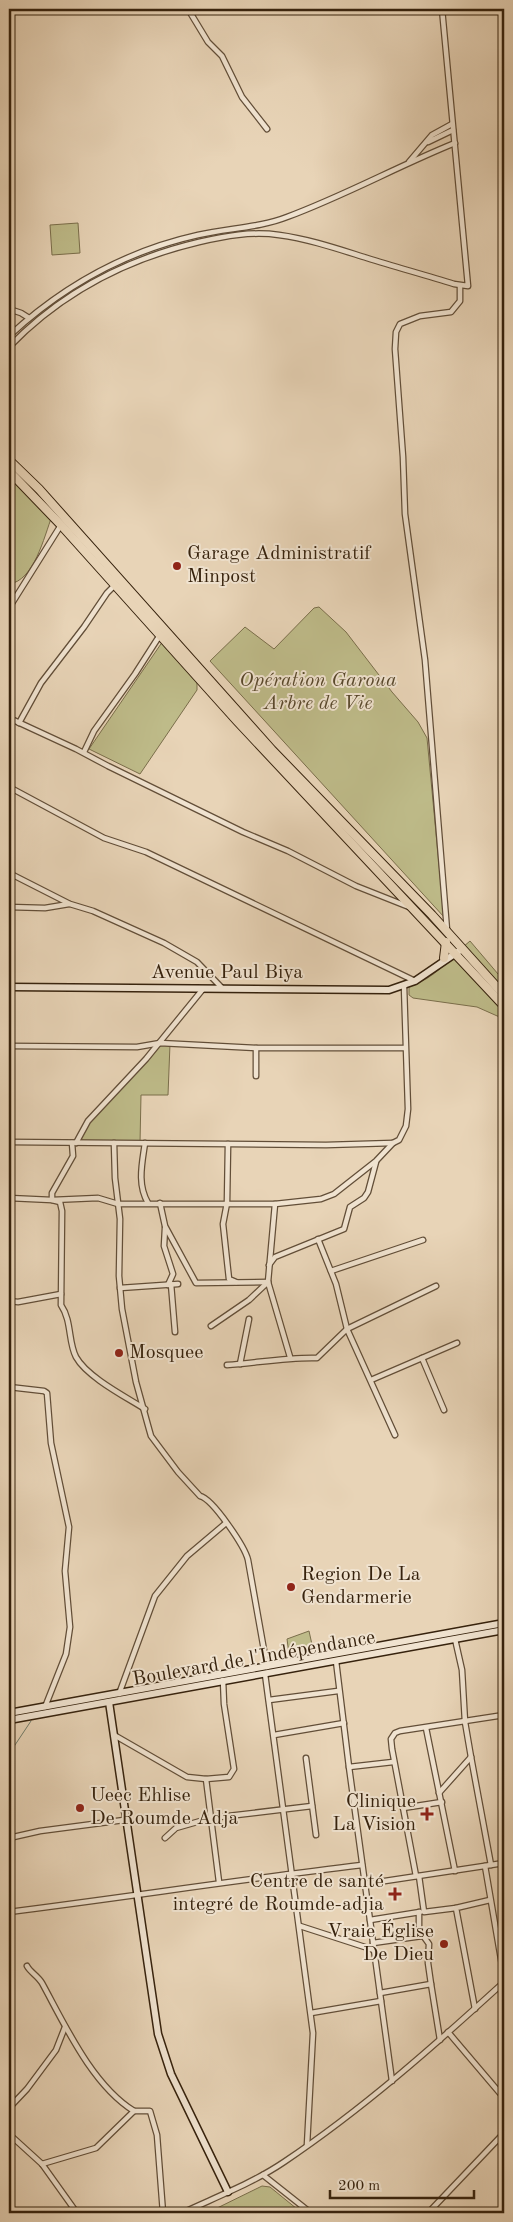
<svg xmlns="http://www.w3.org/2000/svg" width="513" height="2222" viewBox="0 0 513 2222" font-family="'Old Standard TT',serif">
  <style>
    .green { fill: #bebb89; stroke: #7a6e4b }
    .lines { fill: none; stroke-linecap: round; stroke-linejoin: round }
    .stream { stroke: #717d6b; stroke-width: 1 }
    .street-casing { stroke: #624e38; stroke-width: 7 }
    .secondary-casing { stroke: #36220d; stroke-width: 9 }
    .primary-casing { stroke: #36220d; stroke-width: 10 }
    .street { stroke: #f0e3d0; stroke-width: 4.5 }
    .secondary { stroke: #f0e3d0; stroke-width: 6 }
    .primary { stroke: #e8d4b7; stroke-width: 8 }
    .poi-dot { fill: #8f2418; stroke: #f0e3d0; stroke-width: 2 }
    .labels { text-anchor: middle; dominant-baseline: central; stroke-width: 4; stroke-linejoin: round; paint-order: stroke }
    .poi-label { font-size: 20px; fill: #36220d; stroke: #f0e3d0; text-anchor: start }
    .park-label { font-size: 20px; font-style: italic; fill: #58482c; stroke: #f0e3d0 }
    .street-label { font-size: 20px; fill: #36220d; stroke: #f0e3d0 }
  </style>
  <rect width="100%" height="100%" fill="#e8d4b7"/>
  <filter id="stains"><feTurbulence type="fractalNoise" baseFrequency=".004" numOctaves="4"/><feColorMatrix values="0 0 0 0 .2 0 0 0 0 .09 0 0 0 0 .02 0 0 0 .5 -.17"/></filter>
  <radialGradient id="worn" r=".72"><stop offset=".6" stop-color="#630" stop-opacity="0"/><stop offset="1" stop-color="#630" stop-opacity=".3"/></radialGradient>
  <g class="green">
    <polygon points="78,223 80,253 52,255 50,225"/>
    <path d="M12 479 52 516C44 537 34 581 9 584V484Z"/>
    <polygon points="319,607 346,632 392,692 418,722 427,738 444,917 210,661 245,627 274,649 314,608"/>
    <polygon points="165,638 197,677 197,690 140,774 89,749"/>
    <path d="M470 941 504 981V1019L477 1007 413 998 409 995V986C436 979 449 958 470 941Z"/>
    <polygon points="160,1043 170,1044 168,1095 141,1095 140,1143 76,1143 80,1133"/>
    <polygon points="309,1631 313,1649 289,1654 287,1639"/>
    <polygon points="262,2186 270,2187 302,2213 207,2213"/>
  </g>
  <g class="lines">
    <polyline class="stream" points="9,1754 31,1721"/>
    <defs>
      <g id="street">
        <polyline points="188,9 208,42 222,56 242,97 267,129"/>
        <polyline points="428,142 453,130"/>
        <polyline points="409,162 432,135 452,124"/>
        <polyline points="9,309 21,313 29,318"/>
        <path d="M9 336C63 286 126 251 198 235 227 228 259 228 287 217 344 196 398 166 455 143"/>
        <path d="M9 347C61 293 127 259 199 242 225 236 252 231 279 235 309 239 338 249 367 258 396 267 425 275 454 284L468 286 442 9"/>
        <polyline points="9,608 61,525"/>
        <polyline points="9,718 76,749 108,766 243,832 288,851 356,886 409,907"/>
        <polyline points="19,723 41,683 84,627 107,593 115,585"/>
        <polyline points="84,752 94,731 135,674 160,635"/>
        <polyline points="9,787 104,838 146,852 415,981"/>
        <polyline points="9,873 70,904 93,911 164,943 197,962 222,988"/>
        <polyline points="9,907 45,908 69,904"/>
        <polyline points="447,930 425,660 405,514 403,457 395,349 396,332 400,324 420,316 451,312 460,301 460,286"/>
        <polyline points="9,1046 137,1047 160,1043 256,1048 405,1048"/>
        <polyline points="256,1048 256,1076"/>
        <polyline points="9,1142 326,1145 393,1143"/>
        <path d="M72 1143 73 1156 52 1193V1200L60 1202 62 1211 61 1305C72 1321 68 1342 76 1357 87 1377 126 1397 145 1409"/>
        <polyline points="76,1143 88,1121 146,1059 203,989"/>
        <path d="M114 1143 115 1178 120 1219 119 1276 122 1309 136 1382 149 1429 151 1436 178 1472 200 1496C213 1499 245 1547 248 1560L267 1667"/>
        <path d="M145 1143C142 1164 137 1184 148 1203"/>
        <polyline points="228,1144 227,1203 223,1224 229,1279 236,1282"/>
        <polyline points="9,1198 52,1200 98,1198 118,1204 275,1204 321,1199 334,1194 376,1161 393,1143 399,1140 406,1126 408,1109 404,986"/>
        <polyline points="160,1203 165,1226 196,1283 268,1282"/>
        <polyline points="275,1204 268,1282 290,1357"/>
        <polyline points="165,1228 164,1246 173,1274 168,1285"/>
        <polyline points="318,1239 336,1284 347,1329 395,1435"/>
        <polyline points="269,1265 275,1257 344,1229 350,1207 364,1198 368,1192 376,1162"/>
        <polyline points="331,1271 423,1240"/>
        <polyline points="171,1284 175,1332"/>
        <polyline points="120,1288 178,1284"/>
        <polyline points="9,1301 18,1302 61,1294"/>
        <polyline points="211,1326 249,1300 268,1282"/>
        <polyline points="422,1358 444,1410"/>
        <polyline points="240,1364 249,1319"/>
        <path d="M227 1365C257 1363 287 1357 317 1358L347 1329 436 1286"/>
        <polyline points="371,1380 457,1343"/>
        <polyline points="9,1387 44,1391 47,1393 51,1443 69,1527 65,1571 70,1627 66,1654 45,1707"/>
        <polyline points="455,1639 462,1670 465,1722 471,1757 491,1865"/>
        <polyline points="336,1661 349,1767 392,2081"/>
        <polyline points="265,1674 313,2033 307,2145"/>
        <polyline points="119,1694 155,1596 187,1556 226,1523"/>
        <polyline points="269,1700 338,1691"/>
        <polyline points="426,1728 455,1871"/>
        <polyline points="114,1735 187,1777 206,1779 229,1777 234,1769 224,1704 223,1680"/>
        <polyline points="274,1735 344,1723"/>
        <polyline points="306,1758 316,1835"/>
        <polyline points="349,1767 393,1762"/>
        <polyline points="206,1779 219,1882"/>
        <polyline points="439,1793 471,1757"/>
        <polyline points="403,1808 442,1802"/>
        <polyline points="9,1838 40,1831 124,1820"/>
        <polyline points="165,1838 176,1828 211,1818 312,1806"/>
        <polyline points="485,1866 504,1977"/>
        <polyline points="416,1876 392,1749 391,1739 395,1733 400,1731 504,1715"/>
        <polyline points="419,1876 424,1912 456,1908"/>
        <polyline points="365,1884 504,1863"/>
        <path d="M9 1912C127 1897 244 1879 362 1865"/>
        <polyline points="419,1912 419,1930 429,1944 428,1963 431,1984"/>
        <polyline points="370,1920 420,1912"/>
        <polyline points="300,1926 374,1950"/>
        <polyline points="373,1943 422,1936"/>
        <path d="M27 1966C30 1972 38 1976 42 1983 65 2025 92 2085 134 2111"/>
        <polyline points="380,1993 431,1984 440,2040"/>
        <polyline points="475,2009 456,1908 490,1900"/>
        <polyline points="311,2013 381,2001"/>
        <polyline points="448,2032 504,2098"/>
        <polyline points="9,2108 27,2089 56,2050 65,2027"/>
        <polyline points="9,2134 42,2164 77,2213"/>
        <polyline points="42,2164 96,2148 134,2111 150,2111 157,2135 163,2213"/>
        <polyline points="9,2169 11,2169"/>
        <polyline points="263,2175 311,2213"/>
        <path d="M182 2213C216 2197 253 2183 284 2162 363 2109 434 2046 504 1982"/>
        <polyline points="428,2213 504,2133"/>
      </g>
      <g id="secondary">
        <polyline points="9,987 389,990 415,981 459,951"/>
        <polyline points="109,1702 158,2034 171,2074 228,2192"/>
        <polyline points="9,1713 504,1623"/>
        <polyline points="9,1720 504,1630"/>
      </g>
      <g id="primary">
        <polyline points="9,460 39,489 272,750 432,915 504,995"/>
        <polyline points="9,471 61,525 237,721 504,1006"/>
        <polyline points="444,958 446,942"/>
      </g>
    </defs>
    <use href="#street" class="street-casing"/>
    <use href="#secondary" class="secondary-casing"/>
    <use href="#primary" class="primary-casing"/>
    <use href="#street" class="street"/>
    <use href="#secondary" class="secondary"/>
    <use href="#primary" class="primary"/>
  </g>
  <g class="poi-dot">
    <circle cx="177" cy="566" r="5"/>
    <circle cx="119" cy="1353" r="5"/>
    <circle cx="291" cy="1587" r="5"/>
    <circle cx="80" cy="1808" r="5"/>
    <path d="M424.5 1806.5h5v5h5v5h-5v5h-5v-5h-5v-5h5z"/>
    <path d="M392.5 1886.5h5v5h5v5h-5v5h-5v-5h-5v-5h5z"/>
    <circle cx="444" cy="1944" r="5"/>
  </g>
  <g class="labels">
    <g class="poi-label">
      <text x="187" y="554">Garage Administratif<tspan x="187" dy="23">Minpost</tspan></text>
      <text x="129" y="1353">Mosquee</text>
      <text x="301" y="1575">Region De La<tspan x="301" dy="23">Gendarmerie</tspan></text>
      <text x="90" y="1796">Ueec Ehlise<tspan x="90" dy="23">De Roumde Adja</tspan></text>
      <text x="416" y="1802" text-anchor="end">Clinique<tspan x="416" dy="23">La Vision</tspan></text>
      <text x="384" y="1882" text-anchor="end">Centre de santé<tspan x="384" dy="23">integré de Roumde-adjia</tspan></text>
      <text x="434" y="1932" text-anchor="end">Vraie Église<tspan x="434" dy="23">De Dieu</tspan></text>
    </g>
    <g class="park-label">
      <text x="318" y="681">Opération Garoua<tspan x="318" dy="23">Arbre de Vie</tspan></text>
    </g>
    <g class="street-label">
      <text x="227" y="973">Avenue Paul Biya</text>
      <text transform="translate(254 1659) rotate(-10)">Boulevard de l'Indépendance</text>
    </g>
  </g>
  <rect width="513" height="2222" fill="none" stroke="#e8d4b7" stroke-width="30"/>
  <rect x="10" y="10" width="493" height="2202" fill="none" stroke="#36220d" stroke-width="2.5"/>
  <rect x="15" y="15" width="483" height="2192" fill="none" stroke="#36220d"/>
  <path d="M330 2190v8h144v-8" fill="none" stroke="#36220d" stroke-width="2.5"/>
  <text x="338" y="2190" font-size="15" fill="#36220d" stroke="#f0e3d0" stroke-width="4" paint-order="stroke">200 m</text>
  <rect width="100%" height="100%" filter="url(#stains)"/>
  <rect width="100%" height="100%" fill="url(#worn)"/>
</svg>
